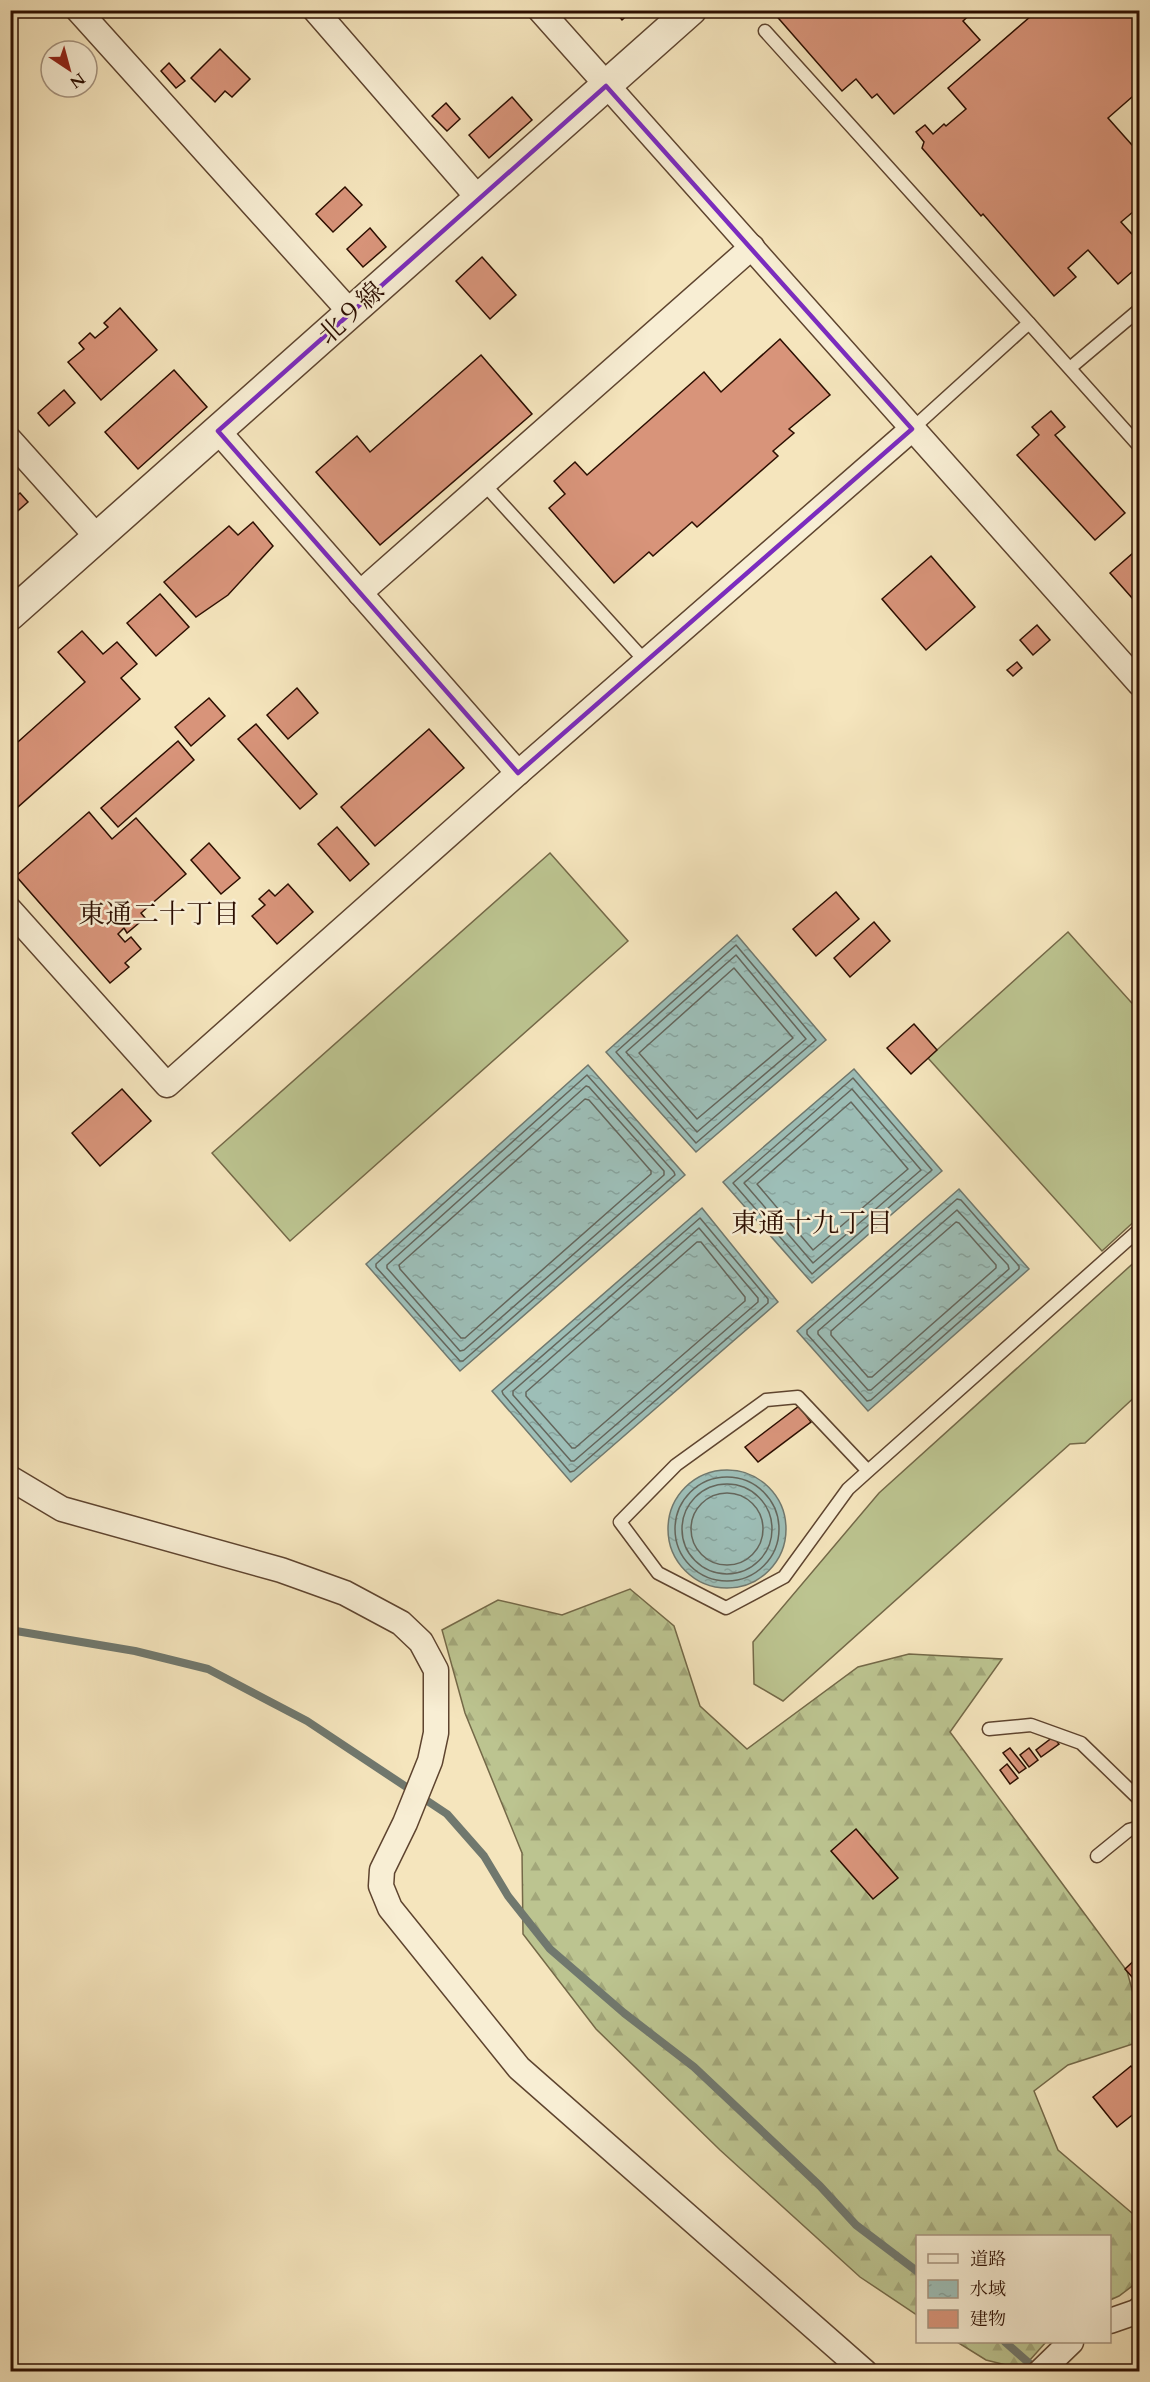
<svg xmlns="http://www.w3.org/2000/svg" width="1150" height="2382" viewBox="0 0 1150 2382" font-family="Cardo,'Noto Serif JP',serif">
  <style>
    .grass { fill: #bcc490; stroke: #746948; stroke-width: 1.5 }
    .forest { fill: url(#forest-firs); stroke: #746948; stroke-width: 1.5 }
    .water { fill: url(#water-ripples); stroke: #70786e; stroke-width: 1.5 }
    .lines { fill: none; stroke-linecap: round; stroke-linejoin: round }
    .shore { stroke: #64665c; stroke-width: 1.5 }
    .stream { stroke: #70786e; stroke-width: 8 }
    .building { fill: #d8947a; stroke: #2c0e00; stroke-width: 1.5 }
    .service-casing { stroke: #5e442f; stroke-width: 15 }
    .minor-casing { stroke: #5e442f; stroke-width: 27 }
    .tertiary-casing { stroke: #5e442f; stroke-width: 33 }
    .service { stroke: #f8eed4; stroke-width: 12 }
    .minor { stroke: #f8eed4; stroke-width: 24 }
    .tertiary { stroke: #f8eed4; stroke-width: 30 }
    .marked { fill: none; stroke: #7b2cbf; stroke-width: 4.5; stroke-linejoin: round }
    .labels { text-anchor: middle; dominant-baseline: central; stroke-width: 5; stroke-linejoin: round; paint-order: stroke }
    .street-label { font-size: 26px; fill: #2c0e00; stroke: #f8eed4 }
    .neighbourhood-label { font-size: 27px; fill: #2c0e00; stroke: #f8eed4 }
  </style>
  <defs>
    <pattern id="forest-firs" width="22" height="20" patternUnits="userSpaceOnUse" patternTransform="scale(1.5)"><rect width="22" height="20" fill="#bcc490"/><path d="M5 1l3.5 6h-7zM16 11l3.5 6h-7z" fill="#a2a77a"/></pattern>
    <pattern id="water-ripples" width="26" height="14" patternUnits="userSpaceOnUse" patternTransform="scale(1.5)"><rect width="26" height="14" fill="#9dbeb7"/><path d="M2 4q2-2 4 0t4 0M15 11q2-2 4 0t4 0" fill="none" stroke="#87a29c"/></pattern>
  </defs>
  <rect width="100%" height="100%" fill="#f5e5bd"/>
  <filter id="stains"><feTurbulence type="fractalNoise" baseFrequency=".00333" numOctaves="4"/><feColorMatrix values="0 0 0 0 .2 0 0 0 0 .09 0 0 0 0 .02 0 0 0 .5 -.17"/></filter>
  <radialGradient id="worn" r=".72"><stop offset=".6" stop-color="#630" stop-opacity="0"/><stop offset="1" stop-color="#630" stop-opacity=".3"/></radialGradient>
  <g class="grass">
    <polygon points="550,853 628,941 290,1241 212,1153"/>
    <polygon points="1068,932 1139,1011 1139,1217 1102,1251 928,1058"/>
    <polygon points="1139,1258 1139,1393 1085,1443 1070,1444 783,1701 754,1684 753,1642 879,1493"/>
  </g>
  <g class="forest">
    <polygon points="630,1589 674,1626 700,1706 747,1749 858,1667 909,1654 1002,1659 950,1732 1127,1971 1139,2015 1139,2042 1068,2065 1034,2091 1058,2150 1139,2219 1139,2281 1119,2296 1110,2300 1110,2236 918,2236 917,2315 860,2277 720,2150 596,2029 523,1934 522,1853 465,1713 442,1630 498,1600 562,1615"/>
    <polygon points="957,2342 1046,2342 1022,2369 986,2360"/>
  </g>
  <g class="water">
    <polygon points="737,935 826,1040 696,1152 606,1052"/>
    <polygon points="588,1065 685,1175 460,1371 366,1264"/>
    <polygon points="854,1069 942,1171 812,1283 723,1182"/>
    <polygon points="959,1189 1029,1269 868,1411 797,1331"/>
    <polygon points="702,1208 778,1302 571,1482 492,1391"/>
    <circle cx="727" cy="1529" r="59"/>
  </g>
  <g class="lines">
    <g class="shore">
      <polygon points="736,945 816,1040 696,1143 616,1052"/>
      <polygon points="736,955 806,1039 697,1132 626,1052"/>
      <polygon points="734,968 793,1038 697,1119 639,1053"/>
      <polygon points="587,1075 674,1172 675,1175 463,1361 460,1361 376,1267 376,1264"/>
      <polygon points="853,1078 932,1170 812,1274 733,1183"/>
      <polygon points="586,1086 589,1087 664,1171 664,1175 464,1350 460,1351 387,1268 387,1265"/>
      <polygon points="852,1089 921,1170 813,1263 744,1183"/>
      <polygon points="585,1099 589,1100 651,1171 651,1174 465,1338 461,1338 400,1269 399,1265"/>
      <polygon points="851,1102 908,1169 813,1250 757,1184"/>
      <polygon points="957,1199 961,1200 1019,1266 1019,1269 871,1400 867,1401 807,1334 807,1330"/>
      <polygon points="957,1210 1008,1265 1009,1269 871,1390 868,1390 818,1334 818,1331"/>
      <polygon points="700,1218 768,1299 768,1303 574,1471 570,1472 503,1394 502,1391"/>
      <polygon points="956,1222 959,1223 996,1265 996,1268 872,1377 868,1377 831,1335 831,1331"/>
      <polygon points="699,1228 758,1298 758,1302 574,1461 571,1461 513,1395 513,1391"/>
      <polygon points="697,1242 701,1242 745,1297 745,1301 575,1448 572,1448 526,1396 526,1392"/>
      <circle cx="727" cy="1529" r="52"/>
      <circle cx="727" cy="1529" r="45"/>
      <circle cx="727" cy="1529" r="36"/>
    </g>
    <g class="stream">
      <polyline points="10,1630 135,1651 208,1669 307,1721 447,1814 484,1856 508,1896 550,1949 624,2013 694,2067 820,2186 856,2225 918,2272"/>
      <polyline points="1005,2342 1038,2371"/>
    </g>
  </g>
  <g class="building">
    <polygon points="614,10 633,10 622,20"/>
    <polygon points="775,10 975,10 963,21 980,40 894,114 877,94 872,98 856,79 842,91 773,12"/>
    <polygon points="1038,10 1140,10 1140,90 1108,118 1140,154 1140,206 1121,222 1140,243 1140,265 1118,284 1088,250 1068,268 1076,277 1054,296 983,214 981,216 922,148 924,142 916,132 925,125 933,134 944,124 946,126 966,109 948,88"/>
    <polygon points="220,49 250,79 232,97 225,91 215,102 191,78"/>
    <polygon points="169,63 185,81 176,88 161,71"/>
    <polygon points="512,97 532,120 489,158 469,135"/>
    <polygon points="446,103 460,119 447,131 432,116"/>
    <polygon points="345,187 362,205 333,232 316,214"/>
    <polygon points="370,228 386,247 363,267 347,249"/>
    <polygon points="482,257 516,295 490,319 456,281"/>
    <polygon points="120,308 157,350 101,400 68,362 84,349 79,343 90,333 95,338 108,327 104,323"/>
    <polygon points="780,339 830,395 789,429 794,433 773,451 778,456 697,527 692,522 653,556 649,552 614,583 549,508 565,494 554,481 575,462 587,475 704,372 721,392"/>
    <polygon points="481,355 532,414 380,545 316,472 357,436 370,452"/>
    <polygon points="174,370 207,407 138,469 105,432"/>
    <polygon points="64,390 75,403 49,426 38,413"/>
    <polygon points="1051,411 1065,427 1055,435 1125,513 1095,540 1017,455 1039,435 1032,427"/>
    <polygon points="20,493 28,502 12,516 10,501"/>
    <polygon points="253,522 273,546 228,595 196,617 164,582 229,526 238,535"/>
    <polygon points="1140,547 1140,607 1110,573"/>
    <polygon points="931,556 975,607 926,650 882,599"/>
    <polygon points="160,594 189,627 156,656 127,623"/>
    <polygon points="1037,625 1050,640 1033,655 1020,640"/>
    <polygon points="82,631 103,654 117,642 137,664 121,678 140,699 10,814 10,749 85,682 58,652"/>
    <polygon points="1017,662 1022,668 1013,676 1007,670"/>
    <polygon points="297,688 318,713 288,739 267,715"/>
    <polygon points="209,698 225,716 191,746 175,727"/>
    <polygon points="256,724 317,794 300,809 238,739"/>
    <polygon points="429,729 464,768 375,846 341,807"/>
    <polygon points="178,741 194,760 118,827 101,808"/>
    <polygon points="89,812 112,839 136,818 186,874 141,913 145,918 127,933 124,928 118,934 125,942 131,937 141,949 125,963 129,967 110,983 16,876"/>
    <polygon points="337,827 369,864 350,881 318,844"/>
    <polygon points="209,843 240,878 221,894 191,860"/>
    <polygon points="288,884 313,912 277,944 252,916 265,905 259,899 269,890 275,896"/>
    <polygon points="836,892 859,919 816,956 793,929"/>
    <polygon points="874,922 890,941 850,977 834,958"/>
    <polygon points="914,1024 937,1050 911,1074 887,1048"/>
    <polygon points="122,1089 151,1121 100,1166 72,1133"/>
    <polygon points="799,1406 811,1422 758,1462 745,1447"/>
    <polygon points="1053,1737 1059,1744 1041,1757 1036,1750"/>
    <polygon points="1010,1748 1026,1768 1019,1773 1003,1753"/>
    <polygon points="1029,1748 1038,1760 1029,1767 1020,1755"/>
    <polygon points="1007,1764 1018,1778 1010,1784 1000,1770"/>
    <polygon points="856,1829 898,1878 873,1899 831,1851"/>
    <polygon points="1140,1955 1140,1986 1125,1969"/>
    <polygon points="1131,2066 1140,2076 1140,2109 1117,2127 1093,2097"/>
  </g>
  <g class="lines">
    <defs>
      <g id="service">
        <polyline points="765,31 1029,323"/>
        <polyline points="1070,368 1140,309"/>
        <polyline points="912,429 1029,323 1140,447"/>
        <polyline points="484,484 646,662"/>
        <polyline points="868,1471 798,1397 766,1400 676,1465 620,1522 658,1573 726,1608 784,1577 848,1489 868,1471 1140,1229"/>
        <polyline points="989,1729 1031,1725 1081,1743 1140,1800"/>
        <polyline points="1097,1856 1129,1830 1140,1827"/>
      </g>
      <g id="minor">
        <polyline points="78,10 351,313"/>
        <polyline points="315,10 479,199"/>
        <polyline points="540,10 1140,684"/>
        <polyline points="218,431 518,773"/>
        <polyline points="10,440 98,538"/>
        <polyline points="360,593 752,247"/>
        <polyline points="10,910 167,1085 518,773 912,429"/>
        <polyline points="10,1478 62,1509 281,1570 345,1593 401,1623 421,1642 436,1670 436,1733 430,1761 405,1823 382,1870 381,1886 390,1908 519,2068 865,2372"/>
        <polyline points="1110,2321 1136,2312 1140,2309"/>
        <polyline points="1040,2372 1071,2342"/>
      </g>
      <polyline id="tertiary" points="10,615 691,10"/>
    </defs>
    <use href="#service" class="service-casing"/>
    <use href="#minor" class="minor-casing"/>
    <use href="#tertiary" class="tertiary-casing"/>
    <use href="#service" class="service"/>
    <use href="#minor" class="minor"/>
    <use href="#tertiary" class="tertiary"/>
  </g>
  <path class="marked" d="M606 86 912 429 518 773 218 431Z"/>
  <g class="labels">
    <g class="street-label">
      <text transform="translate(351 313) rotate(-42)">北９線</text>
    </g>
    <g class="neighbourhood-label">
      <text x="159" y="914">東通二十丁目</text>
      <text x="812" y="1223">東通十九丁目</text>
    </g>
  </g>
  <rect width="1150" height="2382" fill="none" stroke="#f5e5bd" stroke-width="36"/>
  <rect x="12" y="12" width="1126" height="2358" fill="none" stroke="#2c0e00" stroke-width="3"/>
  <rect x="18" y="18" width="1114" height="2346" fill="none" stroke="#2c0e00" stroke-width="1.5"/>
  <rect x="916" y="2235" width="195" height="108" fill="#f8eed4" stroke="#a6947f" stroke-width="1.5"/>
  <rect x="928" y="2254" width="30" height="9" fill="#f8eed4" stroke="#a6947f" stroke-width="1.5"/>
  <text x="970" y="2265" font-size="18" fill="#2c0e00">道路</text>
  <rect x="928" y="2280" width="30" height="18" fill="url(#water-ripples)" stroke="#a6947f" stroke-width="1.5"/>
  <text x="970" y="2295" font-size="18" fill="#2c0e00">水域</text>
  <rect x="928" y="2310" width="30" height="18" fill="#d8947a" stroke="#a6947f" stroke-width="1.5"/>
  <text x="970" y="2325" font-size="18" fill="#2c0e00">建物</text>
  <g transform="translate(69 69) rotate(144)"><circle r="28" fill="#f8eed4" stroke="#a6947f" stroke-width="1.5"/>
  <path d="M0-4.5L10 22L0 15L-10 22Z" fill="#8f2418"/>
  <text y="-9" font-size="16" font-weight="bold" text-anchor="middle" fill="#2c0e00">N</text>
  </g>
  <rect width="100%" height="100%" filter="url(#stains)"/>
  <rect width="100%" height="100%" fill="url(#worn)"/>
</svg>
